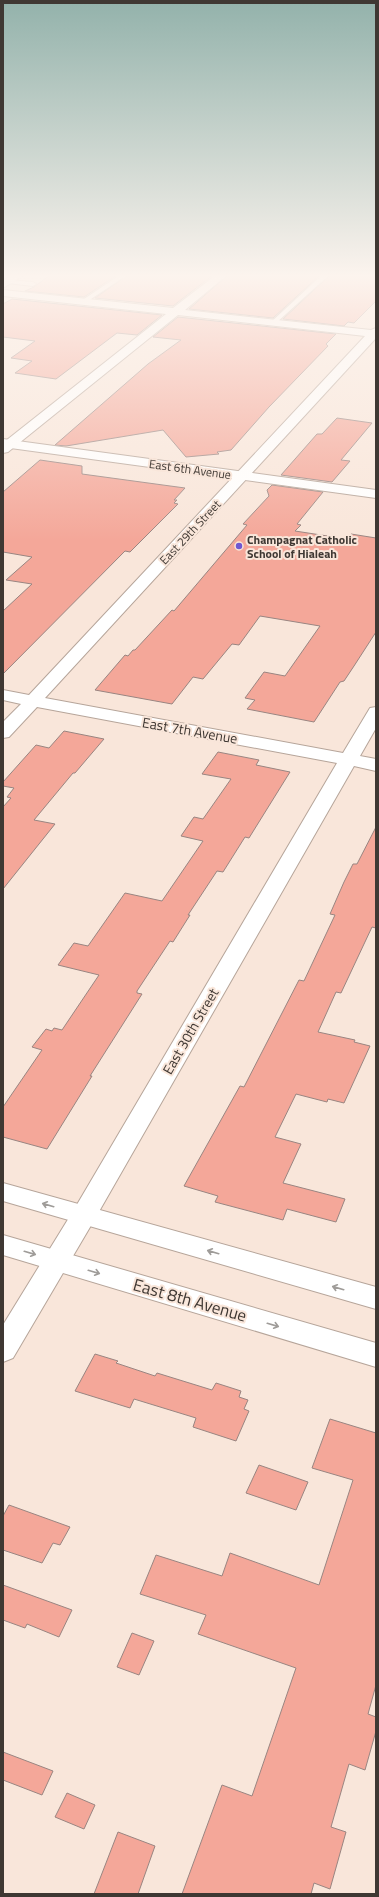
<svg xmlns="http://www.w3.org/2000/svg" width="379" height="1897" viewBox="0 0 379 1897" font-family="'Titillium Web',sans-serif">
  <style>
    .building { fill: #f4a799; stroke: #998581 }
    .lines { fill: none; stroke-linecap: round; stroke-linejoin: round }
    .lane-casing { stroke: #b6a59a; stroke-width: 2 }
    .street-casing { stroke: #b6a59a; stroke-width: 2 }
    .secondary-casing { stroke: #b6a59a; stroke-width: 2 }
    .primary-casing { stroke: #b6a59a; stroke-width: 2 }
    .lane { fill: #fff; fill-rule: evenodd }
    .street { fill: #fff; fill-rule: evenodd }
    .secondary { fill: #fff; fill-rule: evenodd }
    .primary { fill: #fff; fill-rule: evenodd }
    .oneway { stroke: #9f9c99 }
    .poi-dot { fill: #7057d1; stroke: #f9e6da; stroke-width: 1.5 }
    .labels { text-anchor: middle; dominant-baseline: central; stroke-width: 4; stroke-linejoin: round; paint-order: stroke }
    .far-street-label { font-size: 12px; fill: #3f3833; stroke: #f9e6da }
    .far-poi-label { font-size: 12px; font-weight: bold; fill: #3f3833; stroke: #f9e6da; text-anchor: start }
    .street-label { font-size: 14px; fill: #3f3833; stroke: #f9e6da }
    .near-street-label { font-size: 17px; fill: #3f3833; stroke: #f9e6da }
  </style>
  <rect width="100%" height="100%" fill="#f9e6da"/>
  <g class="building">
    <polygon points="50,275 117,275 84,297 25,291 34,287"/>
    <polygon points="128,275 213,275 173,306 95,298"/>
    <polygon points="228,275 320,275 273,318 189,309"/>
    <polygon points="330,275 376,275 376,301 354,323 348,322 344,326 283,319"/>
    <polygon points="12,299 162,315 137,335 117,333 56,379 15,373 32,361 11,358 35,341 3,337 3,304"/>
    <polygon points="178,317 336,334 326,344 328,346 269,407 231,450 217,452 219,454 186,457 163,430 66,446 55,445 148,364 181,340 153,337"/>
    <polygon points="337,418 372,423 341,460 350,461 332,482 281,475 317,434 322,434"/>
    <polygon points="40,460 82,466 82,474 185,488 174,500 177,500 174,503 178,504 130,552 125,551 3,674 3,611 32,584 6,580 32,557 3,552 3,492"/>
    <polygon points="272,485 323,492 297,524 301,525 295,531 347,539 351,534 376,538 376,632 354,666 344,681 340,682 314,722 247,709 255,700 245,698 264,672 285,676 320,626 260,616 239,645 232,644 203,679 193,677 172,704 95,690 125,655 128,656 133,650 135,650 172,610 174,611 247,525 243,524 269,496 267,490"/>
    <polygon points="64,731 104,739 75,773 73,773 34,820 55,824 3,889 3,807 11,798 7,797 14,788 3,786 3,782 36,745 49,748"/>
    <polygon points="218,752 259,760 256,765 290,772 249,838 245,837 223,872 217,871 188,915 190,915 173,942 170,941 137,991 137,993 142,994 90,1076 92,1076 47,1149 3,1137 3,1107 42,1050 32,1047 46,1029 52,1031 54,1028 62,1030 99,975 58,965 74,943 88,946 125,893 162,901 203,841 181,836 194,817 203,819 231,779 202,774"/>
    <polygon points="376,827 376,928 372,927 341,993 336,992 318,1032 355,1040 354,1042 370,1046 344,1103 328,1099 327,1102 296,1094 275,1137 301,1144 283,1183 345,1199 336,1222 287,1209 283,1220 215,1202 218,1196 184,1186 240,1086 244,1087 299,980 304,981 335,915 330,914 344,882 353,864 357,864"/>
    <polygon points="95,1354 118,1361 116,1363 155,1376 157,1373 212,1390 216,1383 241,1391 239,1397 248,1400 244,1409 249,1411 236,1441 193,1427 196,1418 134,1399 130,1408 75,1391"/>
    <polygon points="330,1419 376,1433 376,1685 368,1714 376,1717 376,1731 365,1770 349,1764 331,1827 346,1832 330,1889 314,1883 311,1894 182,1894 222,1785 252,1796 296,1668 198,1634 206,1615 140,1594 156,1555 222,1576 230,1553 319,1585 353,1480 312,1468"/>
    <polygon points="259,1465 308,1482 296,1510 246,1493"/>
    <polygon points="9,1505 70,1527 60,1545 53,1543 42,1563 3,1550 3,1516"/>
    <polygon points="3,1585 72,1610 59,1637 27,1624 25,1628 3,1620"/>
    <polygon points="132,1633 154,1641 139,1675 117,1667"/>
    <polygon points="3,1752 53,1771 42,1795 3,1780"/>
    <polygon points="67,1793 95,1805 84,1829 55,1817"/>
    <polygon points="118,1832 155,1846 138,1894 94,1894"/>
  </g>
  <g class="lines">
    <defs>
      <g id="lane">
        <polygon points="120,275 127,275 85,303 81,303 81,301"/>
        <polygon points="322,275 329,275 275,324 271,324 271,322"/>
        <polygon points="9,280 33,282 36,284 33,286 7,283 6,282"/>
      </g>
      <g id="street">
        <polygon points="12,275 24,275 3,288 3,281"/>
        <polygon points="216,275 227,275 185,310 371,330 376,328 376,338 45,698 343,753 370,708 376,707 376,728 360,756 376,759 376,771 354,766 93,1222 13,1358 3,1362 3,1325 75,1208 337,763 37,707 9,737 3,738 3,722 21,704 3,700 3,690 29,695 365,336 178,315 8,452 3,453 3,443 166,314 3,296 3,290 173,308"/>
      </g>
      <polygon id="secondary" points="3,439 376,490 376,498 3,447"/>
      <g id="primary">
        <polygon points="3,1183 376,1287 376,1309 3,1201"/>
        <polygon points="3,1235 376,1343 376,1367 3,1255"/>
      </g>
    </defs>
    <use href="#lane" class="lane-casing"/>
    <use href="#street" class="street-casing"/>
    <use href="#secondary" class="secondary-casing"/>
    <use href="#primary" class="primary-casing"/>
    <use href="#lane" class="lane"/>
    <use href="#street" class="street"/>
    <use href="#secondary" class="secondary"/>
    <use href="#primary" class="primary"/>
  </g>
  <defs><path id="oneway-shaft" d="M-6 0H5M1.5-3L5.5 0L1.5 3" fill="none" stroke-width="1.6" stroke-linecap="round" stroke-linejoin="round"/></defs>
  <g class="oneway">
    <use href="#oneway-shaft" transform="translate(48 1205) rotate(-164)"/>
    <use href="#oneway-shaft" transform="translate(213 1252) rotate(-164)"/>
    <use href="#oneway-shaft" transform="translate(30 1253) rotate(16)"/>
    <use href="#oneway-shaft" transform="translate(94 1272) rotate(16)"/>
    <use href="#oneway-shaft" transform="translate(338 1288) rotate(-164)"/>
    <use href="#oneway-shaft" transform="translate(273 1325) rotate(16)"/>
  </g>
  <linearGradient id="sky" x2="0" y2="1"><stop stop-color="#93b2ab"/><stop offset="0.51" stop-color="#fcf4ee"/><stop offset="1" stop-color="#fcf4ee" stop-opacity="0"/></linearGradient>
  <rect width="379" height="541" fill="url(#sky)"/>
  <circle class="poi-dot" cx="239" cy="546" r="4"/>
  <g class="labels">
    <g class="far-street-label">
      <text transform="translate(190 469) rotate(8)">East 6th Avenue</text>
      <text transform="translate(190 532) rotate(-47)">East 29th Street</text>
    </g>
    <g class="far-poi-label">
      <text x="247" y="539">Champagnat Catholic<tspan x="247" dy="14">School of Hialeah</tspan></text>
    </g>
    <g class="street-label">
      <text transform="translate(190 730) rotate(10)">East 7th Avenue</text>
      <text transform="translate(190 1031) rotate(-60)">East 30th Street</text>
    </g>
    <g class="near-street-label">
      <text transform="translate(190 1300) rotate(16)">East 8th Avenue</text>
    </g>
  </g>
  <rect width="379" height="1897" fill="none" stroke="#3f3833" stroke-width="8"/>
</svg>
